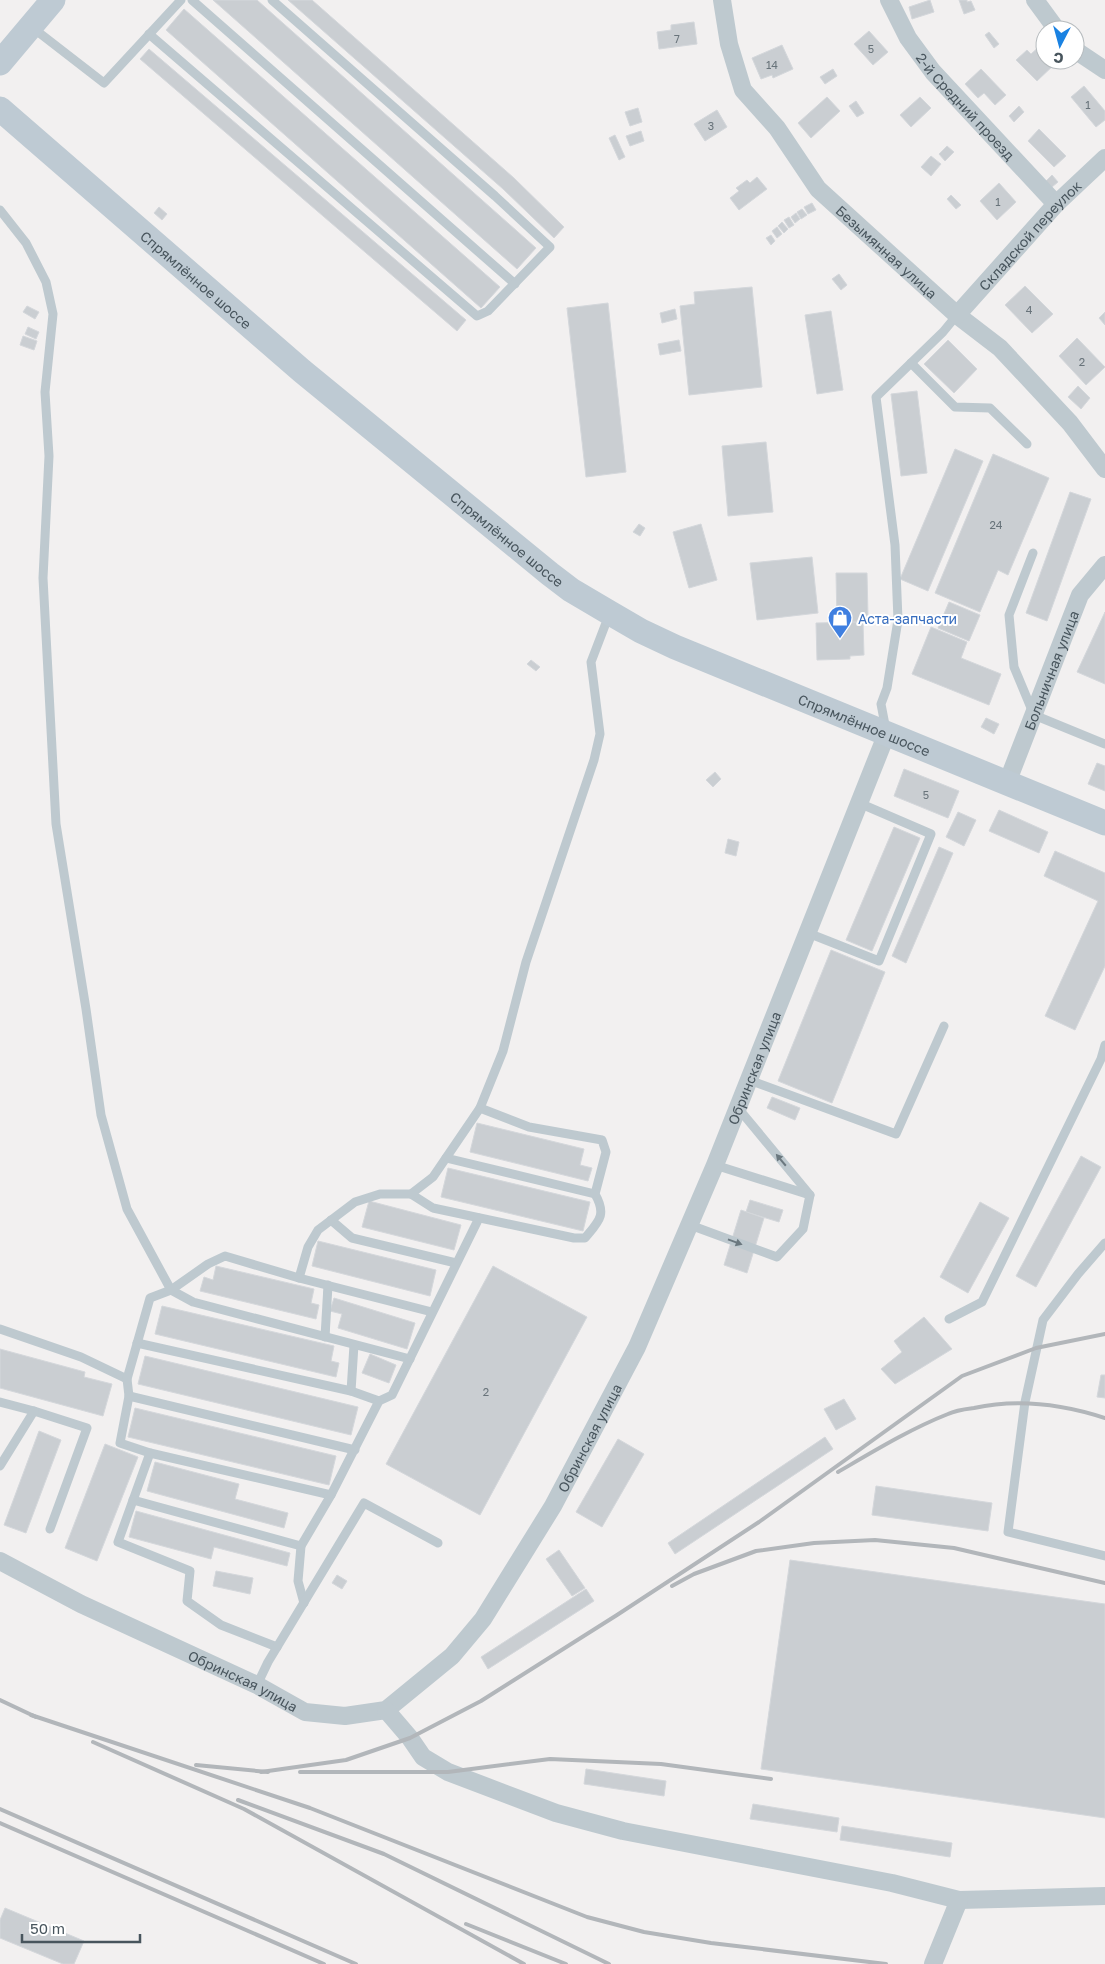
<svg xmlns="http://www.w3.org/2000/svg" width="1105" height="1964" viewBox="0 0 1105 1964" font-family="'Golos Text',sans-serif">
  <style>
    .building { fill: #caced2; stroke: #d4d7db }
    .lines { fill: none; stroke-linecap: round; stroke-linejoin: round }
    .lane { stroke: #bec9cf; stroke-width: 9 }
    .street { stroke: #bec9cf; stroke-width: 18 }
    .secondary { stroke: #becad3; stroke-width: 25 }
    .rail { stroke: #b2b6ba; stroke-width: 4 }
    .oneway { fill: #6b787f }
    .labels { text-anchor: middle; dominant-baseline: central; stroke-width: 4; stroke-linejoin: round; paint-order: stroke }
    .number-label { font-size: 11px; fill: #68737a }
    .street-label { font-size: 14px; fill: #48555d; stroke: #fff }
    .shop-label { font-size: 14px; fill: #366cbe; stroke: #fff; text-anchor: start }
  </style>
  <rect width="100%" height="100%" fill="#f2f0f0"/>
  <g class="building">
    <polygon points="213,0 257,0 536,248 517,269"/>
    <polygon points="288,0 312,0 514,178 564,227 554,238 503,189"/>
    <polygon points="930,0 934,12 912,19 909,7"/>
    <polygon points="959,0 967,0 967,2 971,1 975,10 964,14"/>
    <polygon points="184,9 500,287 481,308 166,30"/>
    <polygon points="694,22 697,44 659,49 657,32 671,30 671,25"/>
    <polygon points="869,31 888,52 873,65 854,44"/>
    <polygon points="989,32 999,44 994,48 985,35"/>
    <polygon points="782,45 793,69 773,78 772,75 761,79 752,58"/>
    <polygon points="1041,45 1045,49 1045,60 1055,60 1057,62 1037,81 1016,60 1027,50 1031,54"/>
    <polygon points="149,49 466,320 457,331 140,59"/>
    <polygon points="833,69 837,76 825,84 820,77"/>
    <polygon points="981,69 1006,95 995,105 984,93 978,98 965,84"/>
    <polygon points="1084,86 1105,111 1105,120 1096,127 1071,97"/>
    <polygon points="827,97 840,111 811,138 798,123"/>
    <polygon points="920,97 931,108 911,127 900,115"/>
    <polygon points="856,101 864,113 857,117 849,106"/>
    <polygon points="1019,106 1024,112 1014,122 1009,116"/>
    <polygon points="638,108 642,122 630,126 625,112"/>
    <polygon points="717,110 727,127 705,141 694,124"/>
    <polygon points="1039,129 1066,156 1054,167 1028,141"/>
    <polygon points="641,131 644,141 630,146 626,136"/>
    <polygon points="615,135 625,157 619,160 609,138"/>
    <polygon points="947,146 954,152 945,161 939,154"/>
    <polygon points="931,156 941,164 931,176 921,167"/>
    <polygon points="1052,175 1058,182 1052,187 1046,181"/>
    <polygon points="757,177 767,189 739,210 730,198 739,191 736,188 747,180 750,183"/>
    <polygon points="999,183 1016,202 997,220 980,201"/>
    <polygon points="951,195 961,205 956,209 947,199"/>
    <polygon points="812,203 816,210 808,214 804,207"/>
    <polygon points="159,207 167,214 162,220 154,213"/>
    <polygon points="802,209 807,215 801,219 797,212"/>
    <polygon points="796,213 800,219 795,223 791,217"/>
    <polygon points="789,217 794,225 789,228 784,220"/>
    <polygon points="782,222 788,229 784,233 778,226"/>
    <polygon points="777,227 782,234 777,238 772,231"/>
    <polygon points="771,235 775,241 771,245 766,238"/>
    <polygon points="839,274 847,285 841,290 832,279"/>
    <polygon points="1025,286 1053,314 1032,333 1005,305"/>
    <polygon points="752,287 762,387 689,395 680,306 695,304 694,292"/>
    <polygon points="608,303 626,472 586,477 567,308"/>
    <polygon points="27,306 39,312 35,319 23,312"/>
    <polygon points="675,309 677,319 662,323 660,313"/>
    <polygon points="831,311 843,390 817,394 805,315"/>
    <polygon points="1105,312 1105,325 1099,318"/>
    <polygon points="28,327 39,332 36,339 25,334"/>
    <polygon points="23,336 37,341 34,350 20,345"/>
    <polygon points="1077,338 1105,367 1086,385 1059,356"/>
    <polygon points="679,340 681,351 660,355 658,344"/>
    <polygon points="948,340 977,369 954,393 924,364"/>
    <polygon points="1078,386 1090,398 1081,409 1068,397"/>
    <polygon points="917,391 927,473 901,476 891,394"/>
    <polygon points="766,442 773,512 728,516 722,446"/>
    <polygon points="955,449 983,461 928,591 900,579"/>
    <polygon points="993,454 1049,478 1008,575 998,570 980,612 935,593"/>
    <polygon points="1070,492 1091,499 1047,621 1026,613"/>
    <polygon points="639,524 645,528 640,536 633,532"/>
    <polygon points="701,524 717,580 689,588 673,532"/>
    <polygon points="812,557 818,613 757,620 750,563"/>
    <polygon points="836,573 867,573 868,617 863,622 837,622"/>
    <polygon points="949,602 980,615 969,641 938,628"/>
    <polygon points="1105,612 1105,684 1077,672"/>
    <polygon points="863,622 864,655 850,656 850,659 817,660 816,623"/>
    <polygon points="931,627 967,642 961,658 1001,674 989,705 912,674"/>
    <polygon points="531,660 540,667 536,671 527,664"/>
    <polygon points="986,718 999,724 994,734 981,727"/>
    <polygon points="1097,763 1105,766 1105,791 1088,784"/>
    <polygon points="904,769 959,791 948,818 894,796"/>
    <polygon points="715,772 721,779 713,787 706,780"/>
    <polygon points="999,810 1048,832 1039,853 989,831"/>
    <polygon points="958,812 976,820 964,846 946,837"/>
    <polygon points="894,827 920,838 872,951 846,940"/>
    <polygon points="728,839 739,842 736,856 725,853"/>
    <polygon points="939,847 953,853 906,963 892,956"/>
    <polygon points="1055,851 1105,873 1105,966 1075,1030 1045,1016 1098,901 1044,876"/>
    <polygon points="831,950 885,972 832,1103 778,1081"/>
    <polygon points="772,1097 800,1108 795,1120 767,1108"/>
    <polygon points="477,1123 584,1149 580,1165 592,1168 588,1181 470,1152"/>
    <polygon points="1081,1156 1101,1167 1036,1287 1016,1276"/>
    <polygon points="448,1168 590,1202 583,1231 441,1197"/>
    <polygon points="750,1200 783,1210 779,1222 746,1212"/>
    <polygon points="369,1201 461,1225 454,1250 362,1227"/>
    <polygon points="980,1202 1009,1218 968,1293 940,1277"/>
    <polygon points="741,1210 764,1218 747,1273 724,1265"/>
    <polygon points="318,1241 436,1270 430,1296 312,1266"/>
    <polygon points="216,1266 314,1289 311,1303 319,1305 316,1319 200,1291 204,1277 213,1280"/>
    <polygon points="493,1266 587,1317 480,1515 386,1464"/>
    <polygon points="334,1298 415,1323 407,1349 338,1328 342,1314 330,1311"/>
    <polygon points="162,1306 334,1346 331,1361 339,1363 336,1377 155,1334"/>
    <polygon points="924,1317 952,1349 895,1384 881,1369 902,1352 894,1341"/>
    <polygon points="0,1349 85,1372 84,1377 112,1384 103,1416 0,1388"/>
    <polygon points="370,1354 396,1365 389,1383 362,1373"/>
    <polygon points="145,1356 358,1407 351,1435 138,1384"/>
    <polygon points="1101,1375 1105,1375 1105,1398 1097,1397"/>
    <polygon points="844,1399 856,1419 836,1430 824,1409"/>
    <polygon points="135,1408 336,1456 329,1485 128,1437"/>
    <polygon points="39,1431 61,1440 26,1533 4,1525"/>
    <polygon points="825,1437 833,1449 675,1554 668,1543"/>
    <polygon points="618,1439 644,1454 602,1527 576,1512"/>
    <polygon points="105,1444 138,1457 97,1561 65,1548"/>
    <polygon points="155,1462 239,1484 235,1499 288,1513 284,1528 147,1491"/>
    <polygon points="876,1486 992,1503 988,1531 872,1515"/>
    <polygon points="136,1511 290,1553 287,1566 214,1547 211,1559 129,1537"/>
    <polygon points="559,1550 585,1588 572,1596 546,1559"/>
    <polygon points="790,1560 1105,1604 1105,1818 761,1769"/>
    <polygon points="216,1571 253,1578 250,1594 213,1586"/>
    <polygon points="337,1575 347,1581 342,1589 332,1583"/>
    <polygon points="586,1589 594,1601 488,1669 481,1657"/>
    <polygon points="586,1769 666,1781 664,1796 584,1784"/>
    <polygon points="753,1804 839,1818 837,1832 750,1819"/>
    <polygon points="842,1826 952,1843 950,1857 840,1840"/>
    <polygon points="5,1908 84,1941 74,1964 63,1964 0,1938 0,1920"/>
  </g>
  <g class="lines">
    <g class="lane">
      <polyline points="192,0 515,284"/>
      <polyline points="33,28 104,83 181,0"/>
      <polyline points="149,34 477,316 488,311 550,247 495,196 272,0"/>
      <polyline points="0,210 26,243 46,282 53,314 45,392 49,456 43,578 56,824 86,1009 101,1115 127,1209 171,1290 193,1302 410,1359"/>
      <polyline points="911,363 955,407 990,408 1027,444"/>
      <polyline points="1033,553 1009,615 1014,667 1034,715 1105,744"/>
      <polyline points="886,730 881,704 887,688 898,620 895,545 876,397 943,332 957,315"/>
      <polyline points="808,933 879,961 931,834 859,803"/>
      <polyline points="749,1080 896,1134 944,1026"/>
      <polyline points="446,1158 595,1194"/>
      <polyline points="715,1165 810,1195"/>
      <path d="M411 1194 433 1208 574 1238H585C599 1221 607 1215 595 1194L606 1152 602 1140 529 1127 480 1108"/>
      <polyline points="331,1220 352,1238 456,1263"/>
      <polyline points="690,1225 777,1257 803,1229 810,1195 738,1108"/>
      <polyline points="1105,1243 1078,1274 1043,1320 1025,1402 1008,1532 1105,1556"/>
      <polyline points="299,1278 308,1247 318,1230 355,1202 380,1194 411,1194 433,1177 480,1108 503,1051 526,962 594,760 600,734 591,662 609,615"/>
      <polyline points="949,1319 982,1302 1101,1059 1105,1045"/>
      <polyline points="0,1329 81,1357 127,1379"/>
      <polyline points="325,1337 328,1285"/>
      <polyline points="137,1343 351,1391 379,1401"/>
      <polyline points="351,1391 354,1345"/>
      <polyline points="129,1396 355,1450"/>
      <polyline points="0,1402 34,1411 87,1428 50,1529"/>
      <polyline points="150,1453 118,1542 190,1571 187,1601 221,1625 277,1647"/>
      <polyline points="0,1466 34,1411"/>
      <polyline points="331,1495 150,1453 120,1443 129,1396 127,1379 150,1298 171,1290 208,1264 225,1256 299,1278 432,1312"/>
      <polyline points="133,1500 301,1546"/>
      <polyline points="304,1603 298,1581 301,1546 331,1495 379,1401 392,1395 479,1218"/>
      <polyline points="257,1685 268,1662 364,1503 438,1543"/>
    </g>
    <g class="street">
      <path id="s1" d="M722 0 729 44 743 90 777 128 818 189 957 315 1000 348 1070 423 1105 469"/>
      <path id="s2" d="M889 0 908 38 933 72 1056 204"/>
      <polyline points="1035,0 1057,30"/>
      <polyline points="1075,50 1105,70"/>
      <path id="s3" d="M957 315 1056 204 1105 158"/>
      <path id="s4" d="M1007 783 1080 595 1105 565"/>
      <path id="s5" d="M0 1561 81 1604 257 1685 305 1712 345 1716 386 1710 452 1656 483 1619 553 1506 637 1347 715 1165 887 733"/>
      <polyline points="386,1710 410,1738 423,1757 448,1772 556,1813 623,1831 892,1883 959,1900 1105,1896"/>
      <polyline points="933,1964 959,1900"/>
    </g>
    <g class="secondary">
      <polyline points="0,63 53,0"/>
      <path id="s6" d="M0 109 302 371 550 574 571 590 610 613 641 631 675 647 1105 823"/>
    </g>
    <g class="rail">
      <path d="M838 1472C874 1451 910 1429 948 1414 956 1410 966 1409 974 1408 1019 1398 1062 1404 1105 1418"/>
      <polyline points="672,1586 694,1574 756,1551 814,1543 875,1540 954,1548 1105,1583"/>
      <polyline points="0,1700 36,1717"/>
      <polyline points="31,1715 310,1808 587,1917 644,1932 711,1943 886,1964"/>
      <polyline points="93,1742 244,1809 524,1964"/>
      <polyline points="196,1765 268,1772"/>
      <polyline points="261,1772 346,1760 410,1738 481,1701 617,1615 759,1522 962,1376 1036,1348 1105,1334"/>
      <polyline points="300,1772 448,1772 550,1759 661,1764 771,1779"/>
      <polyline points="238,1800 384,1854 609,1964"/>
      <polyline points="0,1809 356,1964"/>
      <polyline points="0,1823 324,1964"/>
      <polyline points="466,1924 566,1964"/>
    </g>
  </g>
  <defs><path id="oneway-solid" d="M-6-.8H1V-3.2L6.5 0L1 3.2V.8H-6Z" transform="scale(1.25)"/></defs>
  <g class="oneway">
    <use href="#oneway-solid" transform="translate(781 1160) rotate(-130)"/>
    <use href="#oneway-solid" transform="translate(735 1242) rotate(20)"/>
  </g>
  <defs>
    <symbol id="shop-pin" viewBox="-11 -11 22 30"><path d="M0 17L-7.5 6A9.5 9.5 0 1 1 7.5 6Z" fill="#3f7fe0" stroke="#fff"/><path d="M-5-2.5h2.3a2.7 3.5 0 0 1 5.4 0H5L5.5 6h-11ZM-1.5-2.5h3a1.5 2.3 0 0 0-3 0Z" fill="#fff"/></symbol>
  </defs>
  <g fill-rule="evenodd">
    <use href="#shop-pin" x="826" y="604" width="28" height="38"/>
  </g>
  <g class="labels">
    <g class="number-label">
      <text x="677" y="38">7</text>
      <text x="871" y="48">5</text>
      <text x="772" y="64">14</text>
      <text x="1088" y="104">1</text>
      <text x="711" y="125">3</text>
      <text x="998" y="201">1</text>
      <text x="1029" y="309">4</text>
      <text x="1082" y="361">2</text>
      <text x="996" y="524">24</text>
      <text x="926" y="794">5</text>
      <text x="486" y="1391">2</text>
    </g>
    <g class="street-label">
      <text stroke="none"><textPath href="#s2" startOffset="132">2-й Средний проезд</textPath></text>
      <text stroke="none"><textPath href="#s3" startOffset="108">Складской переулок</textPath></text>
      <text stroke="none"><textPath href="#s1" startOffset="310">Безымянная улица</textPath></text>
      <text stroke="none"><textPath href="#s6" startOffset="260">Спрямлённое шоссе</textPath></text>
      <text stroke="none"><textPath href="#s6" startOffset="665">Спрямлённое шоссе</textPath></text>
      <text stroke="none"><textPath href="#s4" startOffset="121">Больничная улица</textPath></text>
      <text stroke="none"><textPath href="#s6" startOffset="1070">Спрямлённое шоссе</textPath></text>
      <text stroke="none"><textPath href="#s5" startOffset="1171">Обринская улица</textPath></text>
      <text stroke="none"><textPath href="#s5" startOffset="766">Обринская улица</textPath></text>
      <text stroke="none"><textPath href="#s5" startOffset="271">Обринская улица</textPath></text>
    </g>
    <g class="shop-label">
      <text x="858" y="618">Аста-запчасти</text>
    </g>
  </g>
  <g transform="translate(1060 45) rotate(186)"><circle r="24" fill="#ffffff" stroke="#b6bbbe"/>
  <path d="M0-4L9 19L0 12L-9 19Z" fill="#1a82e2"/>
  <text y="-8" font-size="14" font-weight="bold" text-anchor="middle" fill="#48555d">С</text>
  </g>
  <path d="M22 1934v8h118v-8" fill="none" stroke="#48555d" stroke-width="2.5"/>
  <text x="30" y="1934" font-size="15" fill="#48555d" stroke="#ffffff" stroke-width="4" paint-order="stroke">50 m</text>
</svg>
